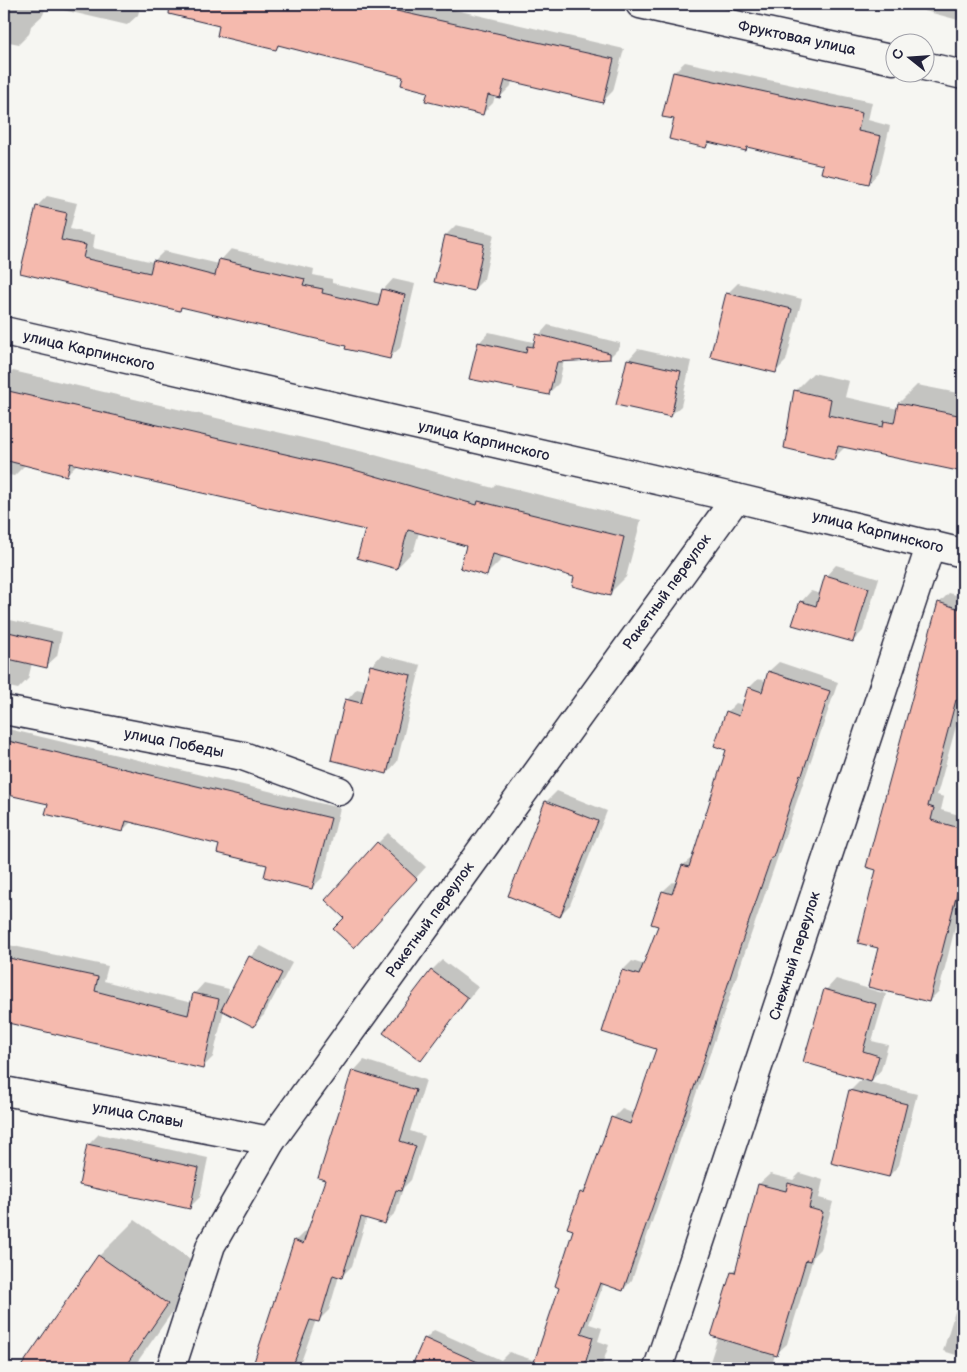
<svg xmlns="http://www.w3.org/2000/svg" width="967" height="1372" viewBox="0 0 967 1372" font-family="'Balsamiq Sans',sans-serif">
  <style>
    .shadow { fill: #0003 }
    .building { fill: #f5baae; stroke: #22223b }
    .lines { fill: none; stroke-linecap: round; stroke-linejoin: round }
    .minor-casing { stroke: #22223b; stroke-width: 31 }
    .minor { stroke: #f6f6f2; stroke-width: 28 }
    .labels { text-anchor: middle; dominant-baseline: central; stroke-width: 4; stroke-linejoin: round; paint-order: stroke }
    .street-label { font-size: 15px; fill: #22223b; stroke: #f6f6f2 }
  </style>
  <rect width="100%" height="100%" fill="#f6f6f2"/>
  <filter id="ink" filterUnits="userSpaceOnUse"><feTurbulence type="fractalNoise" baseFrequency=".02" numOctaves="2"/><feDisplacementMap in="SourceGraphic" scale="10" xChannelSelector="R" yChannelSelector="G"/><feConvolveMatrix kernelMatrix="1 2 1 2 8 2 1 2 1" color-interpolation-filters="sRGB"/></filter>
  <g filter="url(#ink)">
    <g class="shadow">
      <polygon points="4,4 141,4 138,15 127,25 46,6 43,15 31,26 29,34 19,44 4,41"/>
      <polygon points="179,4 417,4 428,7 430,4 624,49 613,91 603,101 512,80 511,86 500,97 495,96 493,103 483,113 430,91 405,76 281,44 276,49 221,25 213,12"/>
      <polygon points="899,4 963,4 963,21 962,21"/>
      <polygon points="685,62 872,102 868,120 890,126 879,172 869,183 824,164 749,146 746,150 711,142 706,147 676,118 664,116 674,72"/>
      <polygon points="47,196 77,203 70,229 95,235 93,248 153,262 164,251 219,264 221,260 231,249 314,269 313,275 332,279 332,283 382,294 383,290 393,279 415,284 400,348 389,358 347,346 183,306 180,310 21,272 37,206"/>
      <polygon points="456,225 494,234 484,279 473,290 446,235"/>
      <polygon points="738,283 802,299 786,361 775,372 727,294"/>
      <polygon points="548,325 620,343 620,347 609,358 564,360 559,383 548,394 479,343 489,332 533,342"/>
      <polygon points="638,349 691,361 681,406 670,416 628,360"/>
      <polygon points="13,371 368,453 493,488 496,484 641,520 626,577 609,594 576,576 505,556 487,574 468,546 419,532 414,550 397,568 367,529 78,463 67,474 26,464 14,476 4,474 4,373 10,374"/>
      <polygon points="813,373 849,381 845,397 898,409 899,403 917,385 963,394 963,471 846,446 834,458 795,391"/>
      <polygon points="836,565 879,578 863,631 853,641 801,602 811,591 821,594 826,576"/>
      <polygon points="949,593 963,597 963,701 937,795 944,797 941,810 963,816 963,896 939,991 929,1001 879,947 939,603"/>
      <polygon points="6,619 62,632 57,656 46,666 32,663 28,679 18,689 4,686 4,622"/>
      <polygon points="381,655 421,665 397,762 387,773 347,700 357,689 365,691 371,666"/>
      <polygon points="779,662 838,682 632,1280 623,1290 604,1283 589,1324 602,1328 598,1341 609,1345 601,1368 412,1368 425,1339 434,1330 501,1360 509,1352 536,1361 561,1287 575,1230 581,1193 588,1186 613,1118 622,1109 635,1114 658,1048 604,1031 623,970 632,961 645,965 660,925 653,923 663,891 673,882 677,883 683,865 694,856 728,749 727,712 736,703 743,705 749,688 758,679 766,681 769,671"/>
      <polygon points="4,728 340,808 323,877 312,888 268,864 220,844 132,821 123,830 49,803 4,793"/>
      <polygon points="557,791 607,811 570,905 560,915 546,802"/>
      <polygon points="388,833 426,867 364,935 345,917 378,843"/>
      <polygon points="4,944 108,966 104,981 192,1003 194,994 204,983 229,989 227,1001 250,957 261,946 292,963 264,1015 254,1025 224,1010 213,1057 202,1068 4,1022"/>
      <polygon points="442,960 478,987 421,1059 385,1033 432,970"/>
      <polygon points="836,979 886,994 872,1041 888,1045 881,1070 871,1081 826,990"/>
      <polygon points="364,1060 426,1080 410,1131 425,1136 411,1180 403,1188 396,1212 385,1223 367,1217 352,1266 342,1276 339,1276 329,1310 318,1321 316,1320 301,1362 319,1368 254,1368 295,1241 305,1231 309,1232 326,1179 354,1071"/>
      <polygon points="861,1080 917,1094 899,1165 889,1176 850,1091"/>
      <polygon points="99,1134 208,1158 200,1197 189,1208 88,1145"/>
      <polygon points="800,1173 823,1180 819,1198 833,1202 820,1249 814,1255 787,1344 775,1355 771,1368 708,1368 718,1337 732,1272 738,1267 759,1184 770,1174 793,1180"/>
      <polygon points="135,1220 203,1268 133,1368 21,1368 99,1256"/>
      <polygon points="963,1285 963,1357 943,1351"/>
    </g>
    <g class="building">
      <polygon points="170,4 365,4 614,59 603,103 505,80 500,98 488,95 483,115 425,101 428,92 401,85 403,77 278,45 276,50 217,36 219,26 169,14"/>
      <polygon points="673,72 862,113 858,131 881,136 869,184 821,173 823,165 747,147 746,151 708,142 706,148 669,139 674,119 662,117"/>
      <polygon points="36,206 67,213 61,240 86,245 83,258 150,273 153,260 215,276 219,259 305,279 303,285 323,289 322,293 378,306 382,289 405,295 390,359 345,349 346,346 181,307 180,311 20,273"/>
      <polygon points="445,235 484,244 474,291 434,282"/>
      <polygon points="726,293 792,309 776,373 710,357"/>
      <polygon points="536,334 610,353 610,359 557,362 549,395 469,379 478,342 526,353 527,346 533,347"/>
      <polygon points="627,359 681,371 671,417 616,405"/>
      <polygon points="4,390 351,469 477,505 478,501 624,537 610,596 572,586 574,577 493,554 487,576 460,568 466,546 408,530 397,569 357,558 365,530 70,463 67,476 4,460"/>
      <polygon points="794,390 831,399 828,415 883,427 884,421 894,423 898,403 963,416 963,472 838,446 834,460 784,448"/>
      <polygon points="825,575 869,588 853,642 792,625 800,601 816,606"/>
      <polygon points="938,602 963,610 963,702 956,700 928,806 934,808 931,820 963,829 963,883 960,882 929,1002 868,987 878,948 858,943 876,870 866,867"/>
      <polygon points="4,631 52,642 47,668 4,658"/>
      <polygon points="370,665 411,675 387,774 331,760 345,699 361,703"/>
      <polygon points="768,671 830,691 802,775 800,774 773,858 771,858 738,953 706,1053 623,1291 600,1283 581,1333 593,1337 584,1368 532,1368 559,1288 555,1286 573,1230 567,1228 580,1192 584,1194 611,1117 630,1124 656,1049 602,1032 622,970 639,975 658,926 651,924 662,891 672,894 682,865 689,867 726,750 714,746 726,711 739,716 748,687 762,692"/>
      <polygon points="4,740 331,818 312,889 264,877 267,865 217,853 219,845 126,821 123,832 83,823 45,814 48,804 4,794"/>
      <polygon points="545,801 598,821 560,917 508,896"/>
      <polygon points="377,842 417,879 354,948 333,929 344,918 325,900"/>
      <polygon points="249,956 282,973 254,1027 221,1010"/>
      <polygon points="4,957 98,977 95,991 188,1015 193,993 219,999 203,1069 4,1022"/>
      <polygon points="431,970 468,998 421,1061 383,1033"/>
      <polygon points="824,989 876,1004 863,1051 879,1056 871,1082 803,1062"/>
      <polygon points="352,1070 416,1090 400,1141 416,1146 401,1191 396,1190 385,1224 361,1217 342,1278 333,1275 319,1322 310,1320 292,1368 252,1368 294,1240 303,1244 325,1180 318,1178"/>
      <polygon points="849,1090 907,1104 889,1177 831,1163"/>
      <polygon points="87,1144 199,1168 190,1209 79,1185"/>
      <polygon points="788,1183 813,1190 809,1208 823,1212 810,1261 806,1260 777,1356 711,1336 731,1272 735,1273 758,1184 786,1191"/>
      <polygon points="98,1255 168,1304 124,1368 20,1368"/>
      <polygon points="424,1338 491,1368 411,1368"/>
    </g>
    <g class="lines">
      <defs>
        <g id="minor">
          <polyline points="640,4 894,60"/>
          <polyline points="924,66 963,75"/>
          <polyline points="4,331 736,498 963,553"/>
          <polyline points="4,710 243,756 339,791"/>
          <polyline points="4,1091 271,1141"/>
          <polyline points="171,1368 211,1245 271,1141 736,498"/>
          <polyline points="658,1368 931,544"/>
        </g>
      </defs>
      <use href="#minor" class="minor-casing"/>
      <use href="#minor" class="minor"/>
    </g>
  </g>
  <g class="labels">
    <g class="street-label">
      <text transform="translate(797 38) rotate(12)">Фруктовая улица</text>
      <text transform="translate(89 351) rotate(13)">улица Карпинского</text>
      <text transform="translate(484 441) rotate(13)">улица Карпинского</text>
      <text transform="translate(878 532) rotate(14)">улица Карпинского</text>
      <text transform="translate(667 592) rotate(-54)">Ракетный переулок</text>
      <text transform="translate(174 743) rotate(11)">улица Победы</text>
      <text transform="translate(430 920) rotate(-54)">Ракетный переулок</text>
      <text transform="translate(795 956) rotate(-72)">Снежный переулок</text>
      <text transform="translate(138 1115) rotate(10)">улица Славы</text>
    </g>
  </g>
  <rect width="967" height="1372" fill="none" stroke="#f6f6f2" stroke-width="20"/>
  <rect x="10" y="10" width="947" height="1352" fill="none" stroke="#22223b" stroke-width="2" filter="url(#ink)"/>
  <g transform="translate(910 58) rotate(287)"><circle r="24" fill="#f6f6f2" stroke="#a1a1a9"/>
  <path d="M0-4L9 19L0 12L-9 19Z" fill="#22223b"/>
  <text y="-8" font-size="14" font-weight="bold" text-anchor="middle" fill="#22223b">С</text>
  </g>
</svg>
